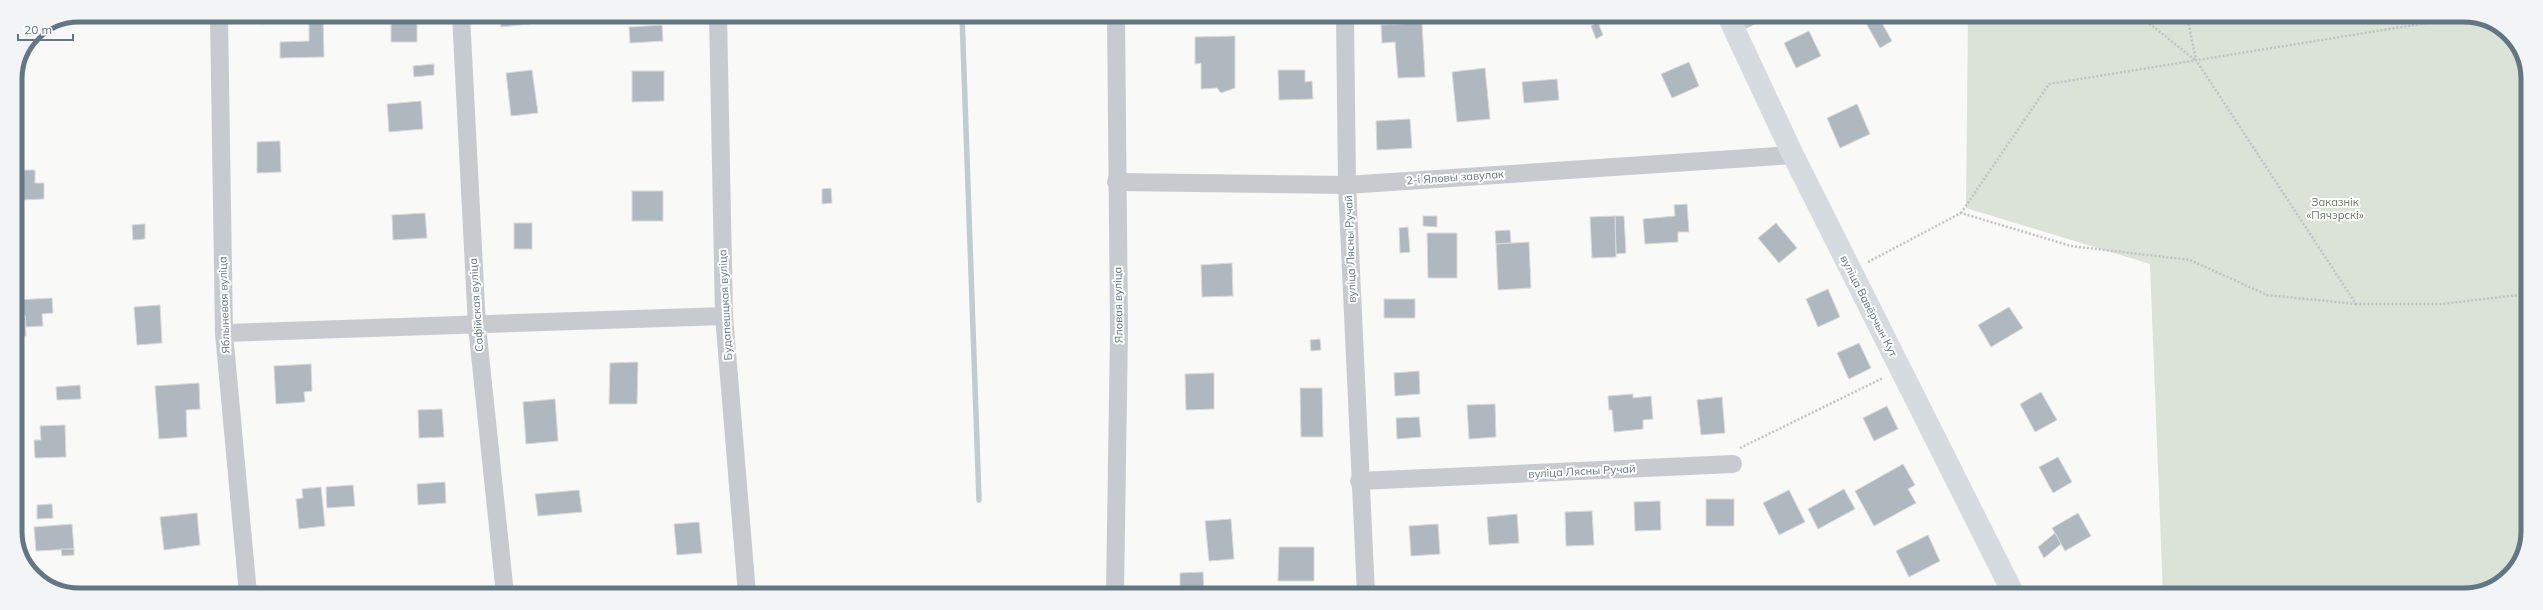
<svg xmlns="http://www.w3.org/2000/svg" width="2543" height="610" viewBox="0 0 2543 610" font-family="Mulish,sans-serif">
  <style>
    .green { fill: #dbe2d7 }
    .lines { fill: none; stroke-linecap: round; stroke-linejoin: round }
    .stream { stroke: #bfccd0; stroke-width: 5.5 }
    .building { fill: #afb8be; stroke: #dbdbd9 }
    .path { stroke: #c0c3c5; stroke-width: 2.5; stroke-dasharray: 2 2; stroke-linecap: butt }
    .lane { stroke: #c7cbcf; stroke-width: 9 }
    .street { stroke: #c7cbcf; stroke-width: 18 }
    .secondary { stroke: #d6dbdf; stroke-width: 22 }
    .labels { text-anchor: middle; dominant-baseline: central; stroke-width: 4; stroke-linejoin: round; paint-order: stroke }
    .street-label { font-size: 11px; fill: #627684; stroke: #fff }
    .park-label { font-size: 11px; fill: #677a62; stroke: #fff }
    .rim { fill: none; stroke: #627684; stroke-width: 5 }
  </style>
  <rect width="100%" height="100%" fill="#f9f9f7"/>
  <polygon class="green" points="1968,16 2477,16 2512,37 2528,74 2527,544 2503,582 2465,595 2163,595 2150,264 1966,208"/>
  <g class="lines">
    <polyline class="stream" points="962,15 979,500"/>
  </g>
  <g class="building">
    <polygon points="260,15 288,15 289,22 261,24"/>
    <polygon points="309,15 323,15 324,57 280,58 280,42 309,41"/>
    <polygon points="500,15 529,15 530,24 501,27"/>
    <polygon points="1639,16 1657,16 1642,22"/>
    <polygon points="1862,16 1878,16 1892,41 1880,48"/>
    <polygon points="1889,16 1909,16 1894,24"/>
    <rect x="391" y="18" width="26" height="24"/>
    <polygon points="1598,22 1603,35 1596,39 1591,26"/>
    <polygon points="1422,23 1425,77 1398,78 1395,42 1382,43 1381,25"/>
    <polygon points="662,25 663,41 630,43 629,27"/>
    <polygon points="1809,31 1821,56 1796,68 1784,43"/>
    <polygon points="1235,36 1235,88 1221,93 1217,88 1201,89 1201,63 1195,64 1195,37"/>
    <polygon points="1689,62 1699,86 1672,98 1661,74"/>
    <polygon points="434,64 434,75 414,77 413,66"/>
    <polygon points="1485,68 1490,119 1457,122 1452,72"/>
    <polygon points="532,70 538,113 511,116 506,73"/>
    <polygon points="1278,70 1305,70 1305,82 1312,81 1313,99 1279,100"/>
    <polygon points="632,71 664,71 664,101 632,102"/>
    <polygon points="1557,79 1559,100 1524,103 1522,82"/>
    <polygon points="421,101 423,129 389,132 387,104"/>
    <polygon points="1857,104 1870,134 1840,148 1827,118"/>
    <polygon points="1410,119 1412,148 1377,150 1376,121"/>
    <polygon points="280,141 281,172 257,173 257,142"/>
    <polygon points="19,170 35,170 35,183 44,183 44,199 19,200"/>
    <polygon points="831,188 832,203 822,204 822,189"/>
    <rect x="632" y="191" width="31" height="30"/>
    <polygon points="1687,204 1689,232 1678,232 1678,242 1645,244 1643,219 1675,216 1674,205"/>
    <polygon points="425,213 427,238 393,240 392,215"/>
    <polygon points="1423,216 1437,216 1437,227 1423,226"/>
    <polygon points="1615,216 1624,216 1626,253 1616,254"/>
    <polygon points="1615,216 1616,257 1592,258 1590,217"/>
    <rect x="514" y="223" width="18" height="26"/>
    <polygon points="1776,223 1797,248 1779,263 1758,238"/>
    <polygon points="145,224 145,239 133,240 132,225"/>
    <polygon points="1408,227 1410,252 1400,253 1399,228"/>
    <polygon points="1510,230 1511,243 1496,244 1495,231"/>
    <polygon points="1427,233 1457,233 1457,278 1428,278"/>
    <polygon points="1529,242 1531,288 1498,290 1496,244"/>
    <polygon points="1232,263 1233,296 1202,297 1201,265"/>
    <polygon points="1828,289 1840,317 1818,327 1806,299"/>
    <polygon points="52,298 53,313 42,314 43,326 26,327 25,316 15,316 15,300"/>
    <rect x="1384" y="299" width="31" height="19"/>
    <polygon points="160,305 162,343 137,345 134,307"/>
    <polygon points="2009,307 2023,328 1991,347 1978,325"/>
    <polygon points="15,316 25,316 26,336 15,336"/>
    <polygon points="1320,339 1321,350 1311,351 1310,340"/>
    <polygon points="1859,343 1871,368 1849,379 1837,353"/>
    <polygon points="638,362 637,404 609,404 610,363"/>
    <polygon points="311,364 312,391 304,392 305,402 276,404 274,366"/>
    <polygon points="1419,371 1420,394 1395,396 1394,373"/>
    <polygon points="1214,373 1214,409 1186,410 1185,374"/>
    <polygon points="199,383 200,409 186,410 187,437 159,439 155,386"/>
    <polygon points="80,385 81,399 57,400 56,387"/>
    <polygon points="1300,388 1322,388 1323,437 1301,437"/>
    <polygon points="2041,392 2057,420 2035,432 2020,404"/>
    <polygon points="1633,394 1633,398 1651,396 1653,419 1643,420 1643,429 1614,432 1612,410 1609,410 1608,396"/>
    <polygon points="1722,397 1725,433 1701,435 1697,400"/>
    <polygon points="555,399 558,441 526,444 523,402"/>
    <polygon points="1495,404 1496,437 1469,439 1467,405"/>
    <polygon points="1887,406 1898,429 1874,441 1863,418"/>
    <polygon points="442,409 444,437 419,438 418,410"/>
    <polygon points="1419,417 1421,437 1397,439 1396,418"/>
    <polygon points="65,425 66,457 35,458 34,440 41,440 40,426"/>
    <polygon points="2058,457 2072,482 2053,493 2039,467"/>
    <polygon points="1903,464 1915,485 1908,489 1916,503 1874,526 1855,491"/>
    <polygon points="445,482 446,503 418,505 417,484"/>
    <polygon points="353,485 355,506 327,508 326,487"/>
    <polygon points="321,487 325,526 299,529 296,499 303,498 302,489"/>
    <polygon points="1844,489 1855,509 1818,529 1808,509"/>
    <polygon points="579,490 582,512 538,516 535,494"/>
    <polygon points="1789,490 1805,522 1779,535 1763,503"/>
    <rect x="1706" y="499" width="28" height="27"/>
    <polygon points="1660,501 1661,530 1635,531 1634,502"/>
    <polygon points="52,504 53,518 37,519 37,505"/>
    <polygon points="1592,511 1594,545 1566,546 1565,512"/>
    <polygon points="197,513 200,545 164,550 160,517"/>
    <polygon points="2078,513 2091,536 2065,551 2052,528"/>
    <polygon points="1517,514 1519,543 1489,545 1487,517"/>
    <polygon points="1231,519 1234,559 1209,561 1205,521"/>
    <polygon points="699,522 702,553 677,555 674,524"/>
    <polygon points="72,524 74,549 36,551 34,527"/>
    <polygon points="1438,524 1440,554 1411,556 1409,526"/>
    <polygon points="2055,533 2061,544 2044,558 2038,547"/>
    <polygon points="1928,535 1940,561 1909,577 1896,551"/>
    <polygon points="1279,547 1314,547 1314,581 1278,581"/>
    <polygon points="61,549 74,549 74,555 62,556"/>
    <polygon points="1203,572 1204,594 1180,594 1180,573"/>
  </g>
  <g class="lines">
    <g class="path">
      <polyline points="2140,16 2195,60"/>
      <polyline points="2187,16 2196,60 2356,304 2441,304 2527,294"/>
      <polyline points="1961,213 2049,84 2470,16"/>
      <polyline points="1868,262 1961,213 2071,246 2190,260 2267,295 2356,304"/>
      <polyline points="1740,448 1883,378"/>
    </g>
    <polyline class="lane" points="1735,29 1762,16"/>
    <g class="street">
      <polyline points="219,15 224,333 248,594"/>
      <polyline points="461,15 477,326 505,594"/>
      <polyline points="718,15 724,316 747,594"/>
      <polyline points="1345,16 1347,185 1366,594"/>
      <polyline points="1116,182 1347,185 1793,155"/>
      <polyline points="224,333 724,316"/>
      <polyline points="1359,481 1733,464"/>
      <polyline points="1115,594 1119,330 1116,16"/>
    </g>
    <polyline class="secondary" points="1728,16 1793,155 2014,595"/>
  </g>
  <g class="labels">
    <g class="street-label">
      <text transform="translate(1455 177) rotate(-4)">2-і Яловы завулак</text>
      <text transform="translate(1350 249) rotate(-92)">вуліца Лясны Ручай</text>
      <text transform="translate(224 305) rotate(-92)">Яблыневая вуліца</text>
      <text transform="translate(476 305) rotate(-94)">Сафійская вуліца</text>
      <text transform="translate(725 305) rotate(-93)">Будапешцкая вуліца</text>
      <text transform="translate(1118 305) rotate(-91)">Яловая вуліца</text>
      <text transform="translate(1869 306) rotate(63)">вуліца Вавёрчын Кут</text>
      <text transform="translate(1582 471) rotate(-3)">вуліца Лясны Ручай</text>
    </g>
    <g class="park-label">
      <text x="2335" y="202">Заказнік<tspan x="2335" dy="13">«Пячэрскі»</tspan></text>
    </g>
  </g>
  <path d="M0 0H2543V610H0ZM79 22H2464A57 57 0 0 1 2521 79V531A57 57 0 0 1 2464 588H79A57 57 0 0 1 22 531V79A57 57 0 0 1 79 22Z" fill="#f2f4f5" fill-rule="evenodd"/>
  <path class="rim" d="M79 22H2464A57 57 0 0 1 2521 79V531A57 57 0 0 1 2464 588H79A57 57 0 0 1 22 531V79A57 57 0 0 1 79 22Z"/>
  <path d="M18 34v6h55v-6" fill="none" stroke="#627684" stroke-width="2"/>
  <text x="24" y="34" font-size="12" fill="#627684" stroke="#ffffff" stroke-width="3" paint-order="stroke">20 m</text>
</svg>
